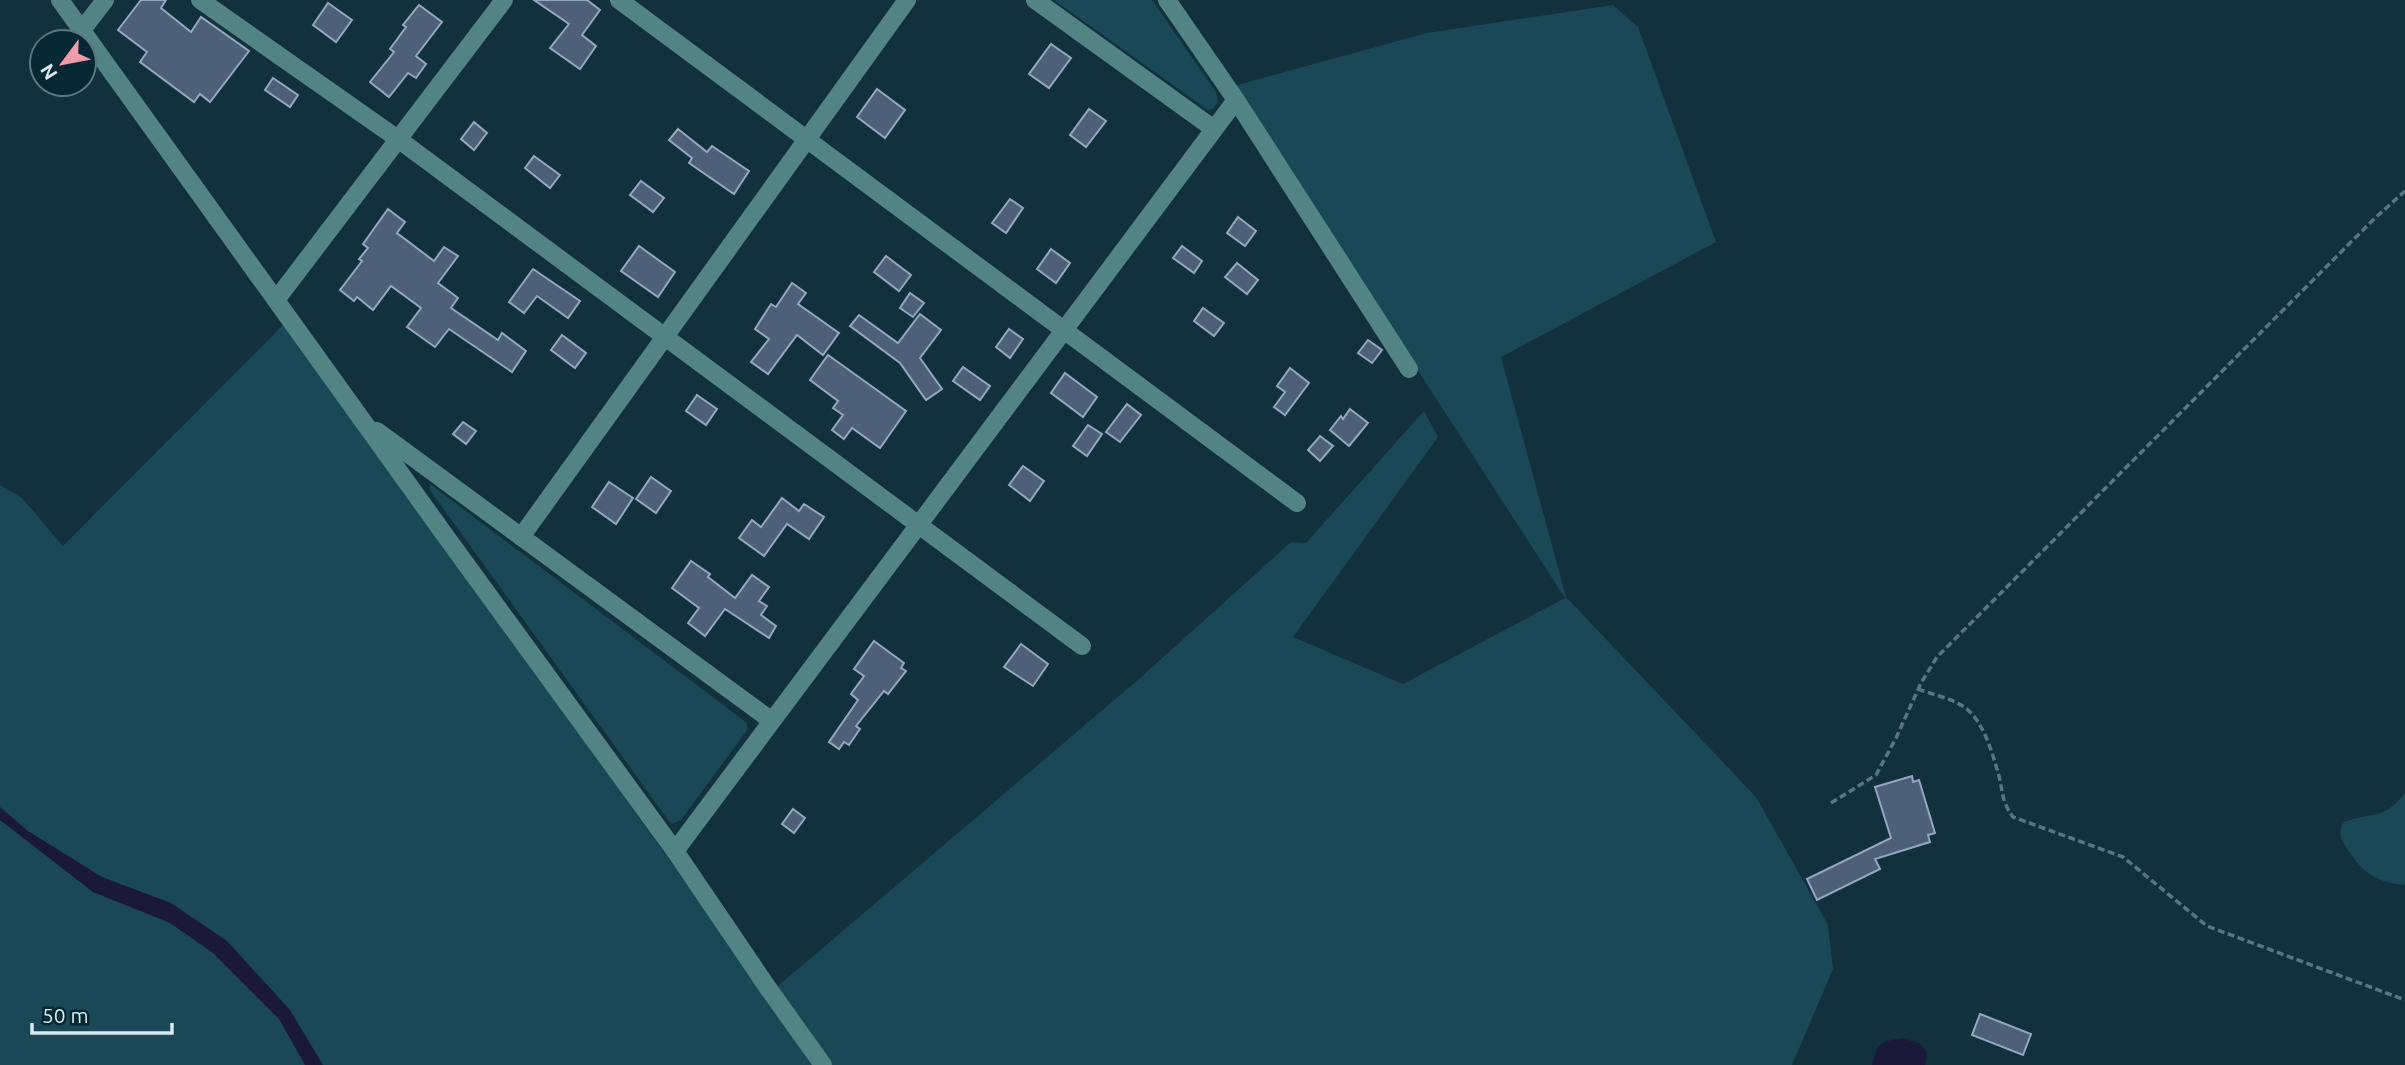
<svg xmlns="http://www.w3.org/2000/svg" width="2405" height="1065" viewBox="0 0 2405 1065" font-family="Ubuntu,sans-serif">
  <style>
    .green { fill: #1b4857 }
    .water { fill: #1a193a }
    .building { fill: #4d6077; stroke: #93a7c0; stroke-width: 2 }
    .lines { fill: none; stroke-linecap: round; stroke-linejoin: round }
    .path { stroke: #59757e; stroke-width: 3.5; stroke-dasharray: 7 3.5; stroke-linecap: butt }
    .minor { stroke: #518483; stroke-width: 18 }
  </style>
  <rect width="100%" height="100%" fill="#11323d"/>
  <g class="green">
    <polygon points="1054,0 1152,0 1216,92 1218,102 1213,109 1208,110"/>
    <polygon points="1613,5 1638,27 1716,242 1501,357 1566,597 1756,797 1828,925 1833,969 1792,1065 831,1065 778,986 1139,679 1291,542 1306,543 1424,411 1438,437 1293,637 1403,684 1565,598 1234,86 1427,33"/>
    <polygon points="284,324 817,1065 0,1065 0,485 22,498 63,546"/>
    <polygon points="430,484 747,723 747,730 681,820 671,824 430,490"/>
    <path d="M2405 793V885C2374 882 2362 872 2346 847 2340 837 2338 832 2344 822 2374 811 2383 821 2405 793Z"/>
  </g>
  <g class="water">
    <polygon points="0,807 28,831 102,877 171,903 227,941 290,1010 323,1065 305,1065 279,1019 213,953 170,923 93,892 0,820"/>
    <path d="M1902 1038 1921 1044 1927 1053 1925 1065H1872C1878 1042 1880 1042 1902 1038Z"/>
  </g>
  <g class="building">
    <polygon points="141,0 166,0 161,8 191,32 201,17 249,51 210,102 200,94 194,102 140,62 147,52 118,30"/>
    <polygon points="534,0 587,0 600,10 582,35 596,46 580,69 550,48 569,24"/>
    <polygon points="328,3 352,20 336,42 313,25"/>
    <polygon points="419,5 442,22 416,56 426,64 416,78 408,73 389,97 370,82 394,52 390,49 406,27 403,25"/>
    <polygon points="1051,44 1071,58 1049,88 1029,74"/>
    <polygon points="273,78 298,95 290,107 265,90"/>
    <polygon points="877,89 905,110 885,138 857,117"/>
    <polygon points="1089,109 1106,121 1086,147 1070,135"/>
    <polygon points="474,122 487,133 474,150 461,139"/>
    <polygon points="678,129 707,152 712,146 749,171 734,194 689,163 692,158 669,140"/>
    <polygon points="534,156 560,175 550,188 525,168"/>
    <polygon points="641,181 664,198 653,212 630,195"/>
    <polygon points="1010,199 1023,208 1006,233 992,223"/>
    <polygon points="388,209 405,222 397,233 434,261 444,247 458,256 438,283 458,298 451,308 498,340 502,333 526,351 512,372 449,329 435,347 407,327 421,308 391,286 373,310 357,297 354,301 340,290 362,261 359,259 368,248 363,244"/>
    <polygon points="1238,217 1256,231 1245,246 1227,233"/>
    <polygon points="639,246 675,272 658,297 621,271"/>
    <polygon points="1182,246 1202,261 1194,273 1173,258"/>
    <polygon points="1051,249 1070,263 1056,283 1037,269"/>
    <polygon points="886,256 911,275 899,291 874,272"/>
    <polygon points="1237,263 1258,280 1247,294 1225,277"/>
    <polygon points="533,269 580,301 568,318 537,296 524,313 509,302"/>
    <polygon points="792,283 806,293 798,304 839,333 823,355 797,335 768,374 751,362 769,339 755,329 771,304 776,307"/>
    <polygon points="910,293 924,303 913,317 900,308"/>
    <polygon points="1203,308 1224,323 1214,336 1194,321"/>
    <polygon points="920,314 941,330 920,358 942,389 926,400 900,363 850,326 859,315 898,343"/>
    <polygon points="1009,329 1023,339 1010,358 996,347"/>
    <polygon points="562,335 586,353 575,368 551,350"/>
    <polygon points="1368,340 1382,350 1372,363 1358,353"/>
    <polygon points="828,355 906,411 880,448 852,428 844,439 832,430 843,415 833,408 838,401 810,380"/>
    <polygon points="963,367 990,386 980,400 953,381"/>
    <polygon points="1290,368 1309,383 1285,415 1274,407 1285,392 1277,386"/>
    <polygon points="1065,373 1097,397 1083,417 1051,393"/>
    <polygon points="697,395 717,409 706,425 686,411"/>
    <polygon points="1127,404 1141,415 1120,442 1106,432"/>
    <polygon points="1350,409 1368,423 1349,446 1330,430 1341,416 1343,419"/>
    <polygon points="463,422 476,431 466,444 453,434"/>
    <polygon points="1088,425 1102,434 1087,456 1073,446"/>
    <polygon points="1320,436 1333,446 1320,461 1308,450"/>
    <polygon points="1023,466 1044,481 1030,501 1009,485"/>
    <polygon points="651,477 671,491 656,513 636,499"/>
    <polygon points="609,482 633,498 616,524 592,507"/>
    <polygon points="782,498 799,511 804,504 824,517 809,539 787,524 764,556 739,538 752,520 761,527"/>
    <polygon points="691,561 710,574 708,577 735,598 752,575 769,587 759,601 767,606 761,615 776,626 769,638 725,609 705,636 688,623 699,608 672,588"/>
    <polygon points="874,641 904,663 901,668 906,671 888,694 884,691 856,726 860,729 849,745 844,742 839,749 829,742 858,700 851,694 864,676 854,669"/>
    <polygon points="1021,644 1048,664 1033,686 1004,667"/>
    <polygon points="1912,776 1913,782 1919,780 1935,833 1928,835 1930,842 1875,859 1880,869 1817,900 1807,879 1891,838 1875,787"/>
    <polygon points="793,809 805,818 794,833 782,824"/>
    <polygon points="1980,1014 2031,1034 2023,1055 1972,1035"/>
  </g>
  <g class="lines">
    <g class="path">
      <path d="M1918 689C1933 695 1957 699 1969 711 1985 726 1993 755 1999 776 2003 793 2002 802 2013 817L2123 857 2207 926 2405 1000"/>
      <polyline points="1831,803 1876,775 1896,738 1921,683 1937,657 2373,220 2405,191"/>
    </g>
    <g class="minor">
      <polyline points="60,0 447,538 675,851 768,988 823,1065"/>
      <polyline points="200,0 398,139 1082,646"/>
      <polyline points="619,0 1297,503"/>
      <polyline points="1035,0 1214,129"/>
      <polyline points="1167,0 1236,100 1409,369"/>
      <polyline points="82,30 105,0"/>
      <polyline points="276,300 504,0"/>
      <polyline points="377,431 772,721"/>
      <polyline points="521,537 907,0"/>
      <polyline points="675,851 1236,100"/>
    </g>
  </g>
  <g transform="translate(63 63) rotate(238)"><circle r="33" fill="#062833" stroke="#5a767f" stroke-width="2"/>
  <path d="M0-5L12 26L0 18L-12 26Z" fill="#f39aa9"/>
  <text y="-10" font-size="19" font-weight="bold" text-anchor="middle" fill="#d8eaf1">N</text>
  </g>
  <path d="M32 1023v10h140v-10" fill="none" stroke="#d8eaf1" stroke-width="3.5"/>
  <text x="42" y="1023" font-size="21" fill="#d8eaf1" stroke="#062833" stroke-width="5" paint-order="stroke">50 m</text>
</svg>
